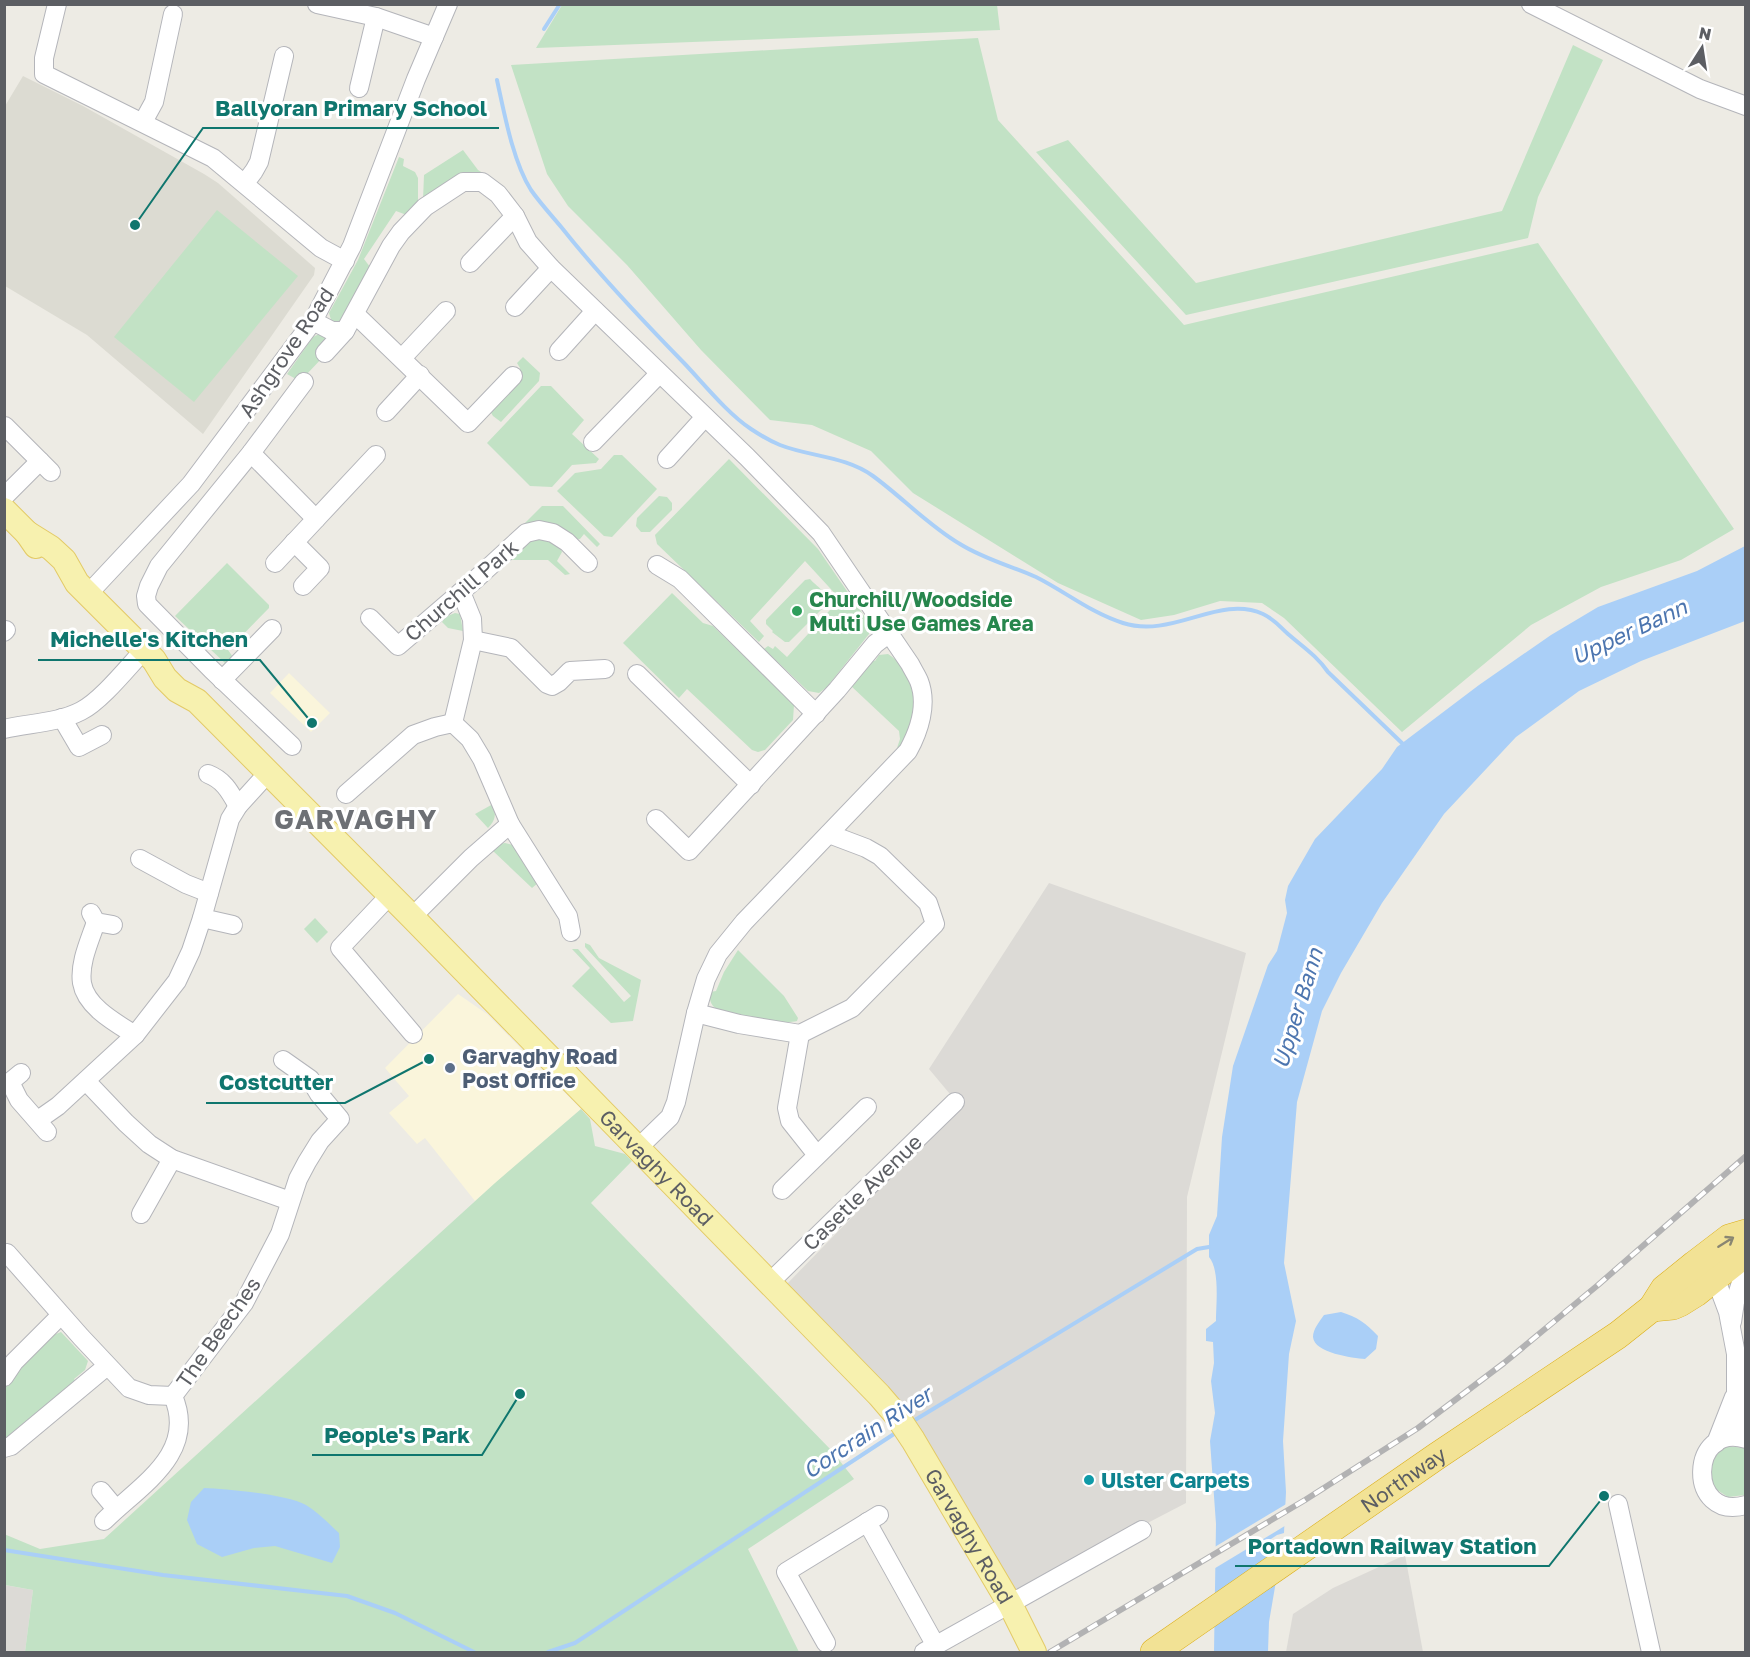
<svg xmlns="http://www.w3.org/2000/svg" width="1750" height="1657" viewBox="0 0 1750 1657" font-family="'Golos Text',sans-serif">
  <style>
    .commercial { fill: #faf5db }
    .industrial { fill: #dcdad6 }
    .education { fill: #dcdbd2 }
    .green { fill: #c2e2c5 }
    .water { fill: #aacff7 }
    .pier { fill: #edebe4 }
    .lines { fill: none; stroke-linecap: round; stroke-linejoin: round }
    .stream { stroke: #aacff7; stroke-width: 4 }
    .minor-casing { stroke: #b4b5ba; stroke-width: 20 }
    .major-casing { stroke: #e3ca66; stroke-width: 26 }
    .highway-casing { stroke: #dbad16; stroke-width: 28 }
    .minor { stroke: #fff; stroke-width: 18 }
    .major { stroke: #f7f1af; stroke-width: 24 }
    .highway { stroke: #f2e295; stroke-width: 27 }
    .rail-casing { stroke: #b2b2b3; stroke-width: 6 }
    .rail { stroke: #fff; stroke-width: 4; stroke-dasharray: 11; stroke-linecap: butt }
    .oneway { stroke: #898672 }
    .leisure-dot { fill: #2e9e5b; stroke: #fff; stroke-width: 2 }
    .service-dot { fill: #5c6f8a; stroke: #fff; stroke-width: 2 }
    .culture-dot { fill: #0f9aa8; stroke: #fff; stroke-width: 2 }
    .labels { text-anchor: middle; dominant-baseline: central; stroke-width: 6; stroke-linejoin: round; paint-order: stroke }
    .street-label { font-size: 21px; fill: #5c5e63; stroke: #fff }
    .leisure-label { font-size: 21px; font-weight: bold; fill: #27864d; stroke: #fff; text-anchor: start }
    .service-label { font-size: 21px; font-weight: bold; fill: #4e5e75; stroke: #fff; text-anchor: start }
    .culture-label { font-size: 21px; font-weight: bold; fill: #0d838f; stroke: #fff; text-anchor: start }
    .water-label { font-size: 22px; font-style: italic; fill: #4c75af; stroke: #fff }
    .district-label { font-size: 27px; font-weight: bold; letter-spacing: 1.5px; fill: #6d7075; stroke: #fff }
    .leader { fill: none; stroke: #0f766e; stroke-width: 2 }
    .callout-dot { fill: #0f766e; stroke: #fff; stroke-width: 2 }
    .callout-label { font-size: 22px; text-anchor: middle; font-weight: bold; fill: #0f766e; stroke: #fff; stroke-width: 6; stroke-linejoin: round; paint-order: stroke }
  </style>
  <rect width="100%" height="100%" fill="#edebe4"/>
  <g class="commercial">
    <polygon points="289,673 330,713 311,732 270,693"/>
    <polygon points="458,994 487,1014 581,1109 475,1201 425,1138 417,1144 389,1113 409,1096 385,1068"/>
  </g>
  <g class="industrial">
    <polygon points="1049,883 1246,953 1187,1197 1186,1503 1011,1594 905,1413 785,1286 960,1106 929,1069"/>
    <polygon points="1405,1555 1423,1652 1286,1652 1293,1614 1333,1588"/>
    <polygon points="4,1585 33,1590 25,1652 5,1652"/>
  </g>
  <polygon class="education" points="23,76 83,106 204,174 218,183 315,268 314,275 203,434 87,335 5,286 5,106"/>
  <g class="green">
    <polygon points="562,5 997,5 1000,30 536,48"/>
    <polygon points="978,38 998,120 1184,325 1538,243 1734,529 1681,560 1601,587 1531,625 1402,732 1284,618 1262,603 1220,601 1174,615 1141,620 1058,583 913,493 871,451 812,425 770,420 701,350 627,265 568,206 547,174 511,65"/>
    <polygon points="1573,45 1603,60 1538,197 1528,238 1186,315 1036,152 1068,140 1196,283 1502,211"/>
    <polygon points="463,150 478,170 491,178 423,200 424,175"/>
    <polygon points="399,157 404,159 403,166 415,172 418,178 418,203 409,214 404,214 396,211 364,259 370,267 340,324 332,323 329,313 358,260"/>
    <polygon points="217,210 298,276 194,402 114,337"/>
    <polygon points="321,333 327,337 316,351 323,357 306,375 303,372 296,379 287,374 313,337"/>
    <polygon points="523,357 540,373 539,381 501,422 493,416 490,411 518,377 520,368 517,363"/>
    <polygon points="541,386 551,386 584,420 572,434 599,459 596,463 572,465 552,487 530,486 487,443"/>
    <polygon points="614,455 622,455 657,489 612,537 604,536 557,491 575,473 601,469"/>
    <polygon points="729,459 818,549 869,623 869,634 827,687 819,693 808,691 764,649 768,646 773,649 775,646 787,657 840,599 805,561 750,621 764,636 759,642 657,544 655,535"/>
    <polygon points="659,496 667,497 672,503 672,510 650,532 641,532 636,526 637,518"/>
    <polygon points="542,506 563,506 600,544 597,547 584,534 580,539 573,540 511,537"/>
    <polygon points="536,537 559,544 562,552 557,561 570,574 565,575 548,560 507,560 524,541"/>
    <polygon points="227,563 269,605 269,608 228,650 233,657 226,664 175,616"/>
    <path d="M810 579C816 586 829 593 828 603L789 642H785L772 632 773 631 766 624V620L805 580Z"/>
    <polygon points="672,593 703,623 713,626 794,705 793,720 765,750 758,752 752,750 687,689 679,698 623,643"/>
    <polygon points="455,613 460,614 463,631 448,628 442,622 445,617"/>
    <path d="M888 654C899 660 909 676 912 688 915 704 913 741 897 748L900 739 899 731 850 685 871 659 875 661 879 655Z"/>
    <path d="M493 804C496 814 496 820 488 828L475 814Z"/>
    <polygon points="505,843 513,845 538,883 532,888 492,850 499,844"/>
    <polygon points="315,918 328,932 317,943 304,929"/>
    <polygon points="585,943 590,945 599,958 641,980 633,1021 611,1023 572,986 590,968 572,949 578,949 624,1002 631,996 585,947"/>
    <path d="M738 950 784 996 798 1018 797 1021C783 1025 722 1017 713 1006 709 1001 710 997 710 992L716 991 724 972Z"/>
    <polygon points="581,1109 590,1119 595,1146 625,1154 632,1161 591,1203 832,1451 854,1479 748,1549 799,1652 25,1652 33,1590 5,1585 4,1534 40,1549 104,1539 495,1183"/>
    <polygon points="61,1332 88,1361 85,1370 74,1379 77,1383 4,1442 4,1389 22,1362 48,1337"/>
    <path d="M1726 1446 1745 1448V1495L1728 1497 1714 1488C1709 1464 1705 1461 1726 1446Z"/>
  </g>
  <g class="water">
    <path d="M1745 546V621L1641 661 1579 691 1516 737 1444 814 1382 903 1341 973 1322 1011 1297 1102 1284 1263 1296 1321 1289 1354 1283 1441 1286 1492 1284 1533 1277 1535 1271 1539 1273 1545 1282 1546 1269 1622 1268 1652H1214L1216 1524 1210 1441 1215 1413 1211 1381 1214 1363 1213 1342 1206 1341V1329L1216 1321C1216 1304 1220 1270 1209 1257V1235L1217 1216 1222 1137 1233 1066 1268 965 1277 951 1287 913 1285 900 1288 886 1315 839 1382 769 1397 747 1479 685 1551 635 1598 607 1697 571Z"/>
    <path d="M1341 1312C1357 1317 1366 1323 1378 1336L1376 1349 1365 1359C1353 1358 1314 1353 1313 1337 1313 1329 1320 1321 1324 1315Z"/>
    <path d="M204 1488C227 1489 287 1494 306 1505 318 1512 329 1524 339 1533L340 1547 332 1563 275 1546 254 1548 222 1557 197 1544 187 1520 191 1502Z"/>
  </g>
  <polygon class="pier" points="1288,1503 1288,1524 1212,1570 1213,1548"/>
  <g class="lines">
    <g class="stream">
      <polyline points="544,29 560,4"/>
      <path d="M497 80C504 112 513 162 531 190 540 203 552 216 562 228 600 276 642 320 684 363 704 384 727 413 751 429 760 435 770 441 780 445 811 457 845 456 873 476 903 498 929 526 960 544 984 559 1011 566 1036 577 1066 592 1091 613 1123 623 1173 639 1219 594 1263 614 1274 619 1280 627 1288 634 1303 647 1317 656 1328 672L1404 745"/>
      <polyline points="910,1423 1197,1249 1209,1247"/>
      <polyline points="4,1550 163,1575 347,1596 395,1613 474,1652"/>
      <polyline points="548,1652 575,1643 897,1432"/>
    </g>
    <defs>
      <g id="minor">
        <polyline points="57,4 44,58 44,74 213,158 321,248 345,261"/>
        <polyline points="317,4 376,17 434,37"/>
        <polyline points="1531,4 1700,89 1746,106"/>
        <polyline points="359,88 376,17"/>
        <polyline points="143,122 154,102 173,14"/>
        <polyline points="245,183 254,171 259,162 284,56"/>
        <polyline points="470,263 515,216"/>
        <polyline points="515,307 551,268"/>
        <polyline points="355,314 468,423 513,376"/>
        <path d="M313 321 332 331H345L391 246 401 232 425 207 463 182H482L498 194 515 216 528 242 551 268 747 457 821 533 910 664C913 670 917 676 919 681 928 704 919 731 908 751L744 922 718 954 706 979 696 1013 676 1102 670 1117 638 1148"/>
        <polyline points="559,351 595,311"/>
        <polyline points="325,353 345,331"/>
        <polyline points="402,358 446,311"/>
        <polyline points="386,412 420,375"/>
        <polyline points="5,426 51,472"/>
        <polyline points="593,442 659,374"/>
        <polyline points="251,453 316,519 275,563"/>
        <polyline points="667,459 705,417"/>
        <polyline points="4,497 40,461"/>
        <polyline points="316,519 376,455"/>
        <polyline points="294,542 320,568 303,586"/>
        <polyline points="657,565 680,579 816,714"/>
        <polyline points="88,594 191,484 313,321 352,246 416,79 448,4"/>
        <polyline points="370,618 398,646 476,579 526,533 539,530 553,533 567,542 588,563"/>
        <polyline points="4,632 6,630"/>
        <polyline points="473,640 511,648 547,684 552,686 559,682 570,671 605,669"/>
        <polyline points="637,674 751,785"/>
        <polyline points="222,680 272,629"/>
        <polyline points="62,718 79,747 102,735"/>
        <polyline points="453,723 473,640 472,619 461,592"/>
        <path d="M4 729C29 723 58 723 81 711 101 701 128 667 144 650"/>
        <polyline points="292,746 212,670 147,604 146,596 149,586 159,566 251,453 304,382"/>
        <path d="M208 774C224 780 230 792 238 806"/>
        <polyline points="346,794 413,735 435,727 453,723 470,739 482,759 510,824 568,916 571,932"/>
        <polyline points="656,819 689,851 837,690 875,644 888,634"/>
        <polyline points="140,859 186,884 209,893"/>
        <polyline points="390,895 340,948 413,1034"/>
        <polyline points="91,913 96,922 113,925"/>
        <polyline points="412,917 471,858 510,824"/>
        <polyline points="202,918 233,925"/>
        <path d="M96 922C90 940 79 963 82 983 86 1007 116 1023 135 1035"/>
        <polyline points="696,1013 739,1024 800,1034 852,1008 935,924 928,903 880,856 866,848 829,834"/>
        <polyline points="800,1034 787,1108 790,1121 817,1155"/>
        <polyline points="21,1073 10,1082 19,1100 47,1132"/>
        <polyline points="86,1081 126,1123 149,1144 172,1159 290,1201"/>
        <polyline points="38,1120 58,1106 135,1035 177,981 191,951 202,918 230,819 238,806 268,773"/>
        <polyline points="782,1190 867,1107"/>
        <polyline points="141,1214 172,1159"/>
        <polyline points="7,1253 81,1337 129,1388 149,1395 173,1396 244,1303 280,1234 298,1179 307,1162 320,1141 340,1119 319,1094 310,1079 283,1060"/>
        <polyline points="1710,1270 1715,1277 1728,1312 1736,1354 1736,1392 1741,1437"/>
        <polyline points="769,1283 955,1102"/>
        <polyline points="1732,1322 1735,1302 1746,1266"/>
        <polyline points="4,1377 14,1362 61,1315"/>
        <path d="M1746 1439C1689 1421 1686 1522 1746 1505"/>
        <polyline points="1716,1443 1734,1397"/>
        <polyline points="4,1448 11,1446 107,1366"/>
        <polyline points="101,1491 116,1509"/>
        <polyline points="1618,1504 1651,1652"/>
        <path d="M104 1521C139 1486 198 1454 173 1396"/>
        <polyline points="867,1522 936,1646"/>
        <polyline points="826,1643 786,1572 879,1515"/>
        <polyline points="924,1652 1142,1530"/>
      </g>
      <g id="major">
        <polyline points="4,510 27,533 36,546"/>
        <path id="s1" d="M27 533 51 548 64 560 77 583 154 660 165 678 177 690 197 701 412 917 879 1395 897 1416 913 1440 1011 1606 1034 1652"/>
      </g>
      <g id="highway">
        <polyline points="1652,1308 1673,1306 1680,1303 1696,1293 1746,1253"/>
        <path id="s2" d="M1154 1652 1437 1456 1618 1335 1652 1308 1664 1289 1695 1264 1729 1238 1746 1233"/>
      </g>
    </defs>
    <use href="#minor" class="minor-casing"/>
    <use href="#major" class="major-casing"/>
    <use href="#highway" class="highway-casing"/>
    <use href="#minor" class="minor"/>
    <use href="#major" class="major"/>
    <use href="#highway" class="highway"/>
    <defs>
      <polyline id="rail" points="1050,1652 1305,1500 1418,1428 1504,1363 1598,1285 1746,1156"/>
    </defs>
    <use href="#rail" class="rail-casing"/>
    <use href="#rail" class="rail"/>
  </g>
  <defs><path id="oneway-shaft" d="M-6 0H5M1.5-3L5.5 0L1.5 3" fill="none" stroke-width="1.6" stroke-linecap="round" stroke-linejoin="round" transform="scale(1.5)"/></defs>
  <use class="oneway" href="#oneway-shaft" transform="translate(1726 1242) rotate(-32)"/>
  <circle class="leisure-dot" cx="797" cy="611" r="6"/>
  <circle class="service-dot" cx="450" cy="1068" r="6"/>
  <circle class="culture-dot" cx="1089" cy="1480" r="6"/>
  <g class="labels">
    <g class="street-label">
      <text transform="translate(286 352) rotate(-56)">Ashgrove Road</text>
      <text transform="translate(461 590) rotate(-41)">Churchill Park</text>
      <text stroke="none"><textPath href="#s1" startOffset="897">Garvaghy Road</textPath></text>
      <text transform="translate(862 1192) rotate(-44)">Casetle Avenue</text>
      <text transform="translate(218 1332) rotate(-55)">The Beeches</text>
      <text stroke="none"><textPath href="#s2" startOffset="303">Northway</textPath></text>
      <text stroke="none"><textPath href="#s1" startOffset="1383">Garvaghy Road</textPath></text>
    </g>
    <g class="leisure-label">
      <text x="809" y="599">Churchill/Woodside<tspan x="809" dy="24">Multi Use Games Area</tspan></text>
    </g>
    <g class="service-label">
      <text x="462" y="1056">Garvaghy Road<tspan x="462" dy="24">Post Office</tspan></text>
    </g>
    <g class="culture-label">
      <text x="1101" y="1480">Ulster Carpets</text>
    </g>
    <g class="water-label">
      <text transform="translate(1629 631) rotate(-25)">Upper Bann</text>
      <text transform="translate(1297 1008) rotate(-73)">Upper Bann</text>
      <text transform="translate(867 1432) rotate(-33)">Corcrain River</text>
    </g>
    <g class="district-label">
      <text x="356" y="819">GARVAGHY</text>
    </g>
  </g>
  <path class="leader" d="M135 225L203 128H499M312 723L260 660H38M429 1059L345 1103H206M520 1394L482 1455H312M1604 1496L1549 1566H1235"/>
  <g class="callout-dot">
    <circle cx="135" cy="225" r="6"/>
    <circle cx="312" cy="723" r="6"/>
    <circle cx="429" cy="1059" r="6"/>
    <circle cx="520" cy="1394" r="6"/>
    <circle cx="1604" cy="1496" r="6"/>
  </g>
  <g class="callout-label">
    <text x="351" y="116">Ballyoran Primary School</text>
    <text x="149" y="647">Michelle's Kitchen</text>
    <text x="276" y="1090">Costcutter</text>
    <text x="397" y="1443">People's Park</text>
    <text x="1392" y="1554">Portadown Railway Station</text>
  </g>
  <rect width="1750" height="1657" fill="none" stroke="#5c5e63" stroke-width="12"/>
  <g transform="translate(1702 48) rotate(12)" stroke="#ffffff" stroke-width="4.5" paint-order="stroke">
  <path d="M0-4.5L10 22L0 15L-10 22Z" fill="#5c5e63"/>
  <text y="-9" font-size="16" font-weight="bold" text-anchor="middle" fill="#5c5e63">N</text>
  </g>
</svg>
